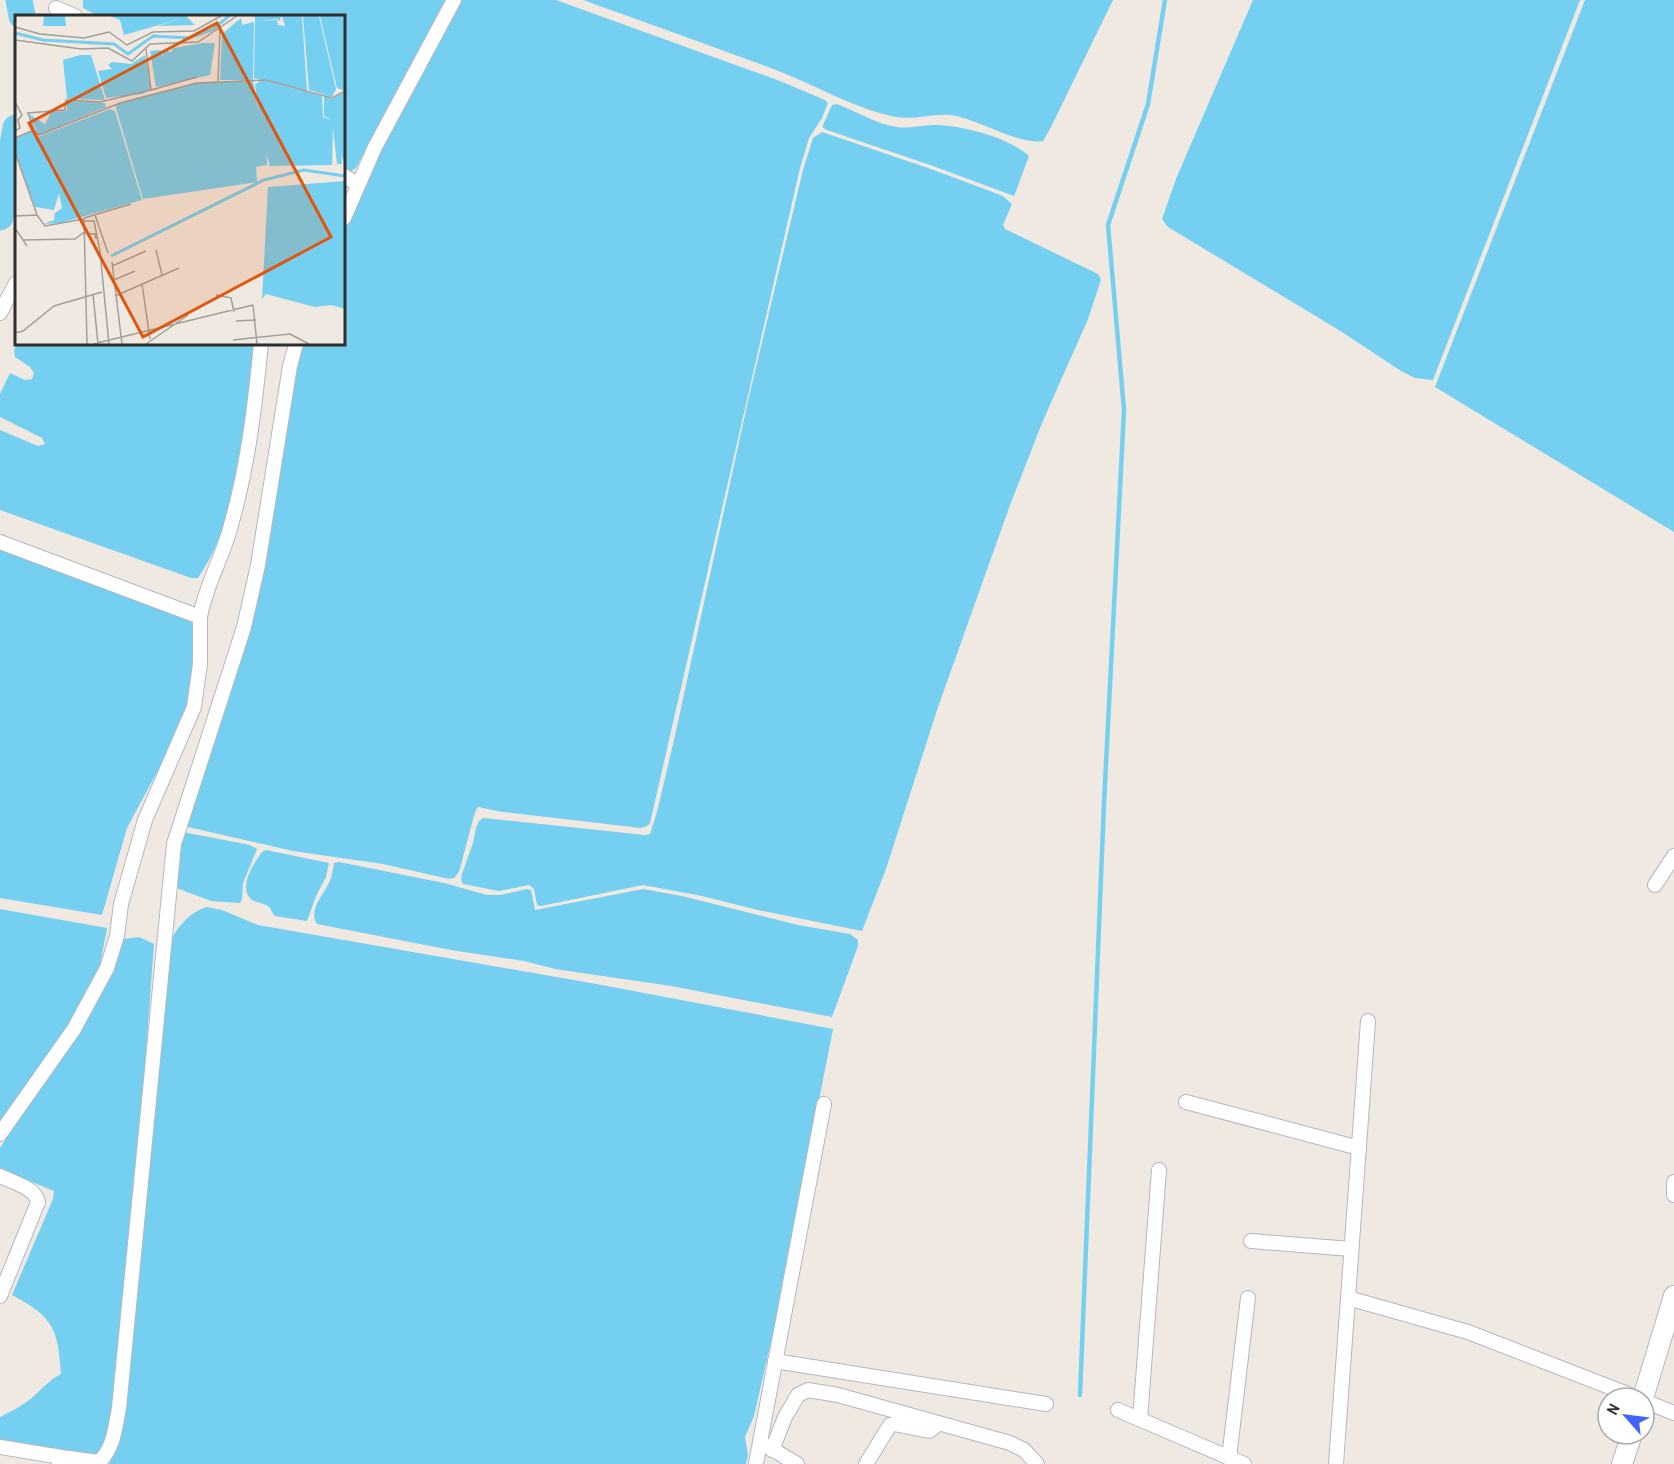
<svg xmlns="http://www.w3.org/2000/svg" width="1674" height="1464" viewBox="0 0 1674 1464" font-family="'Archivo Narrow',sans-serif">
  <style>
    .water { fill: #75cff0 }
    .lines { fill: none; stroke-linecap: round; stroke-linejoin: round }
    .stream { stroke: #75cff0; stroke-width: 4.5 }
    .river { stroke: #75cff0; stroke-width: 27 }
    .street-casing { stroke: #b4b7c1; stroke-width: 16 }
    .secondary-casing { stroke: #b4b7c1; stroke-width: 22 }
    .street { stroke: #fff; stroke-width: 14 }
    .secondary { stroke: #fff; stroke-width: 20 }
    .inset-river { fill: none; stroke: #75cff0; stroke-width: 3 }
    .inset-road { fill: none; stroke: #a29e99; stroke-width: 1.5 }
    .view { fill: #df570e; fill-opacity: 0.15; stroke: #df570e; stroke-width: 3 }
    .inset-edge { fill: none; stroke: #2e2e2e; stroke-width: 3 }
  </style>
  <rect width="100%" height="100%" fill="#efe9e1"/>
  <g class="water">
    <polygon points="83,0 445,0 356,168 351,171 344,171 344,16 98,16 83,8"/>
    <polygon points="456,0 556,0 780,81 825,100 828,103 822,118 809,138 800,168 650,823 647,826 641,828 503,812 478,807 475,812 459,872 454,878 449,879 383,864 293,851 188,827 185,824 232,667 294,344 344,344 344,217"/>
    <path d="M583 0H1113L1050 129 1043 141C1017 145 979 119 951 115 933 113 915 120 896 117 856 109 819 87 781 72 715 47 649 24 583 0Z"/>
    <polygon points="1253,0 1580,0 1433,380 1415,378 1401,371 1342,332 1168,227 1162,219 1176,179"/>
    <polygon points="1585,0 1674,0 1674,532 1435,387"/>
    <path d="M837 104C856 111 876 124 897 127 909 129 921 125 934 125 961 125 1008 137 1029 156L1016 191 1014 196 933 166 827 130 823 128V125L832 105Z"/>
    <polygon points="822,132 931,169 1003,196 1012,204 1003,225 1005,229 1098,274 1101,280 1088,319 1042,423 1010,505 937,710 886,869 862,931 758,910 702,896 643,885 541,906 537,905 534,889 529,885 499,891 463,884 461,880 462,874 473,843 476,828 479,821 483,818 645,835 650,834 657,812 674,740 748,401 803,170 813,138"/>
    <path d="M17 344H254C244 423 244 509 198 578H191L0 510V430L38 446 45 444 42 438 0 417V394L10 373 25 380 32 379 34 373 30 367 15 357 14 350Z"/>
    <polygon points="0,545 192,615 192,644 195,681 177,735 127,828 102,915 0,898"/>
    <polygon points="183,832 250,845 257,849 243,883 242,899 240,903 211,901 174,887 173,879"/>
    <path d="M266 850 329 863 326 877 316 896 307 921 275 916C273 914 272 911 270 908 266 903 257 903 252 900 237 888 254 863 262 852Z"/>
    <path d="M339 862 444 883 487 895H500L527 889 531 890 535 910 643 889 682 896 798 925 850 934 858 940V946L832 1017 671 986 555 969 524 961 451 950 317 924C308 911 323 895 329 883 332 876 333 870 334 863Z"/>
    <path d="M207 907 222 910 258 925 602 985 833 1029 773 1333 754 1416 745 1437 748 1455 746 1464H109L113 1457 132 1336 167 946C177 929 187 913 207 907Z"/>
    <polygon points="0,909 107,928 97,981 0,1133"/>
    <path d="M139 937 154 944 127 1311 105 1449 100 1455 0 1444V1417C12 1411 24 1405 34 1396 45 1386 48 1381 61 1374 58 1328 53 1317 12 1295L53 1199 54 1191 0 1169V1148L98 998 114 963 116 950 124 939Z"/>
  </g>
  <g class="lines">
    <polyline class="stream" points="1080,1395 1104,803 1124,410 1108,225 1148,104 1165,0"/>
    <g class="river">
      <polyline points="19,0 22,16"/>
      <polyline points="0,217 16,128"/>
    </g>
    <defs>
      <g id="street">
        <polyline points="56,8 75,16"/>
        <polyline points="344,176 358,184"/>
        <polyline points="344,218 375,147 454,0"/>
        <polyline points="0,313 16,283"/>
        <polyline points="0,542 200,617 200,664 194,707 145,820 121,904 117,936 107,968 74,1029 0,1134"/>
        <path d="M200 617C206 584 223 557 231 525 248 466 255 405 261 344"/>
        <polyline points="1655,885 1674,856"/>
        <polyline points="1186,1102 1359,1148"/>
        <path d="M0 1176C12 1182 36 1188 38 1202L0 1296"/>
        <polyline points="1674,1182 1674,1195"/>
        <polyline points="1251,1241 1351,1249"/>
        <polyline points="1348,1298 1468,1332 1638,1398"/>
        <polyline points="775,1361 1046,1404"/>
        <polyline points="1644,1401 1674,1413"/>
        <polyline points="1118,1410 1244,1464"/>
        <polyline points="1140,1419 1159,1170"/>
        <polyline points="760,1442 824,1104"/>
        <polyline points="0,1447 61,1457"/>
        <polyline points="772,1450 785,1417 798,1395 808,1390 838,1395 1010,1443 1024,1450 1037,1464"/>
        <polyline points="1229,1458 1248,1298"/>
        <path d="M59 1464 61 1457 99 1462C114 1448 115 1428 119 1408L174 844 244 627 258 565 290 366 296 344"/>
        <polyline points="756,1464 760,1442 797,1464"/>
        <polyline points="866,1464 890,1425 894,1424 929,1431 938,1424"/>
        <polyline points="1336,1464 1368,1021"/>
      </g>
      <g id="secondary">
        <polyline points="1643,1398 1674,1296"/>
        <polyline points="1622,1464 1632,1434"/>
      </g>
    </defs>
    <use href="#street" class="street-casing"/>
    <use href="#secondary" class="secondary-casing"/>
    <use href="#street" class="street"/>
    <use href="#secondary" class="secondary"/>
  </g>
  <g transform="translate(15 15)">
    <rect width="330" height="330" fill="#efe9e1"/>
    <path d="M29 1H50L51 11H28ZM95 1H171L180 10 143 11 168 3 109 20 105 5ZM240 1H266L265 6 261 4 244 6 262 5 263 10 270 11 267 1H287L292 76 239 63ZM288 1H304L321 74 317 82 294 75ZM305 1H330V76L322 73ZM226 3 227 10 239 7 238 65H205L207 19ZM188 28H200L195 60 141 72 135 36 146 35 148 43V35L156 37 158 33ZM65 40H76L90 85 52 84 48 45ZM130 40 136 74 128 79 91 83 83 56 97 54 93 50 97 47 116 49ZM246 65 307 81 308 102 317 105 309 101V81L317 84 330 77V150L326 140 327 149H322L318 112 317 150 255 151 248 129 240 70ZM238 66 252 145V150L241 152 242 167 128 184 100 90 179 68ZM51 86 90 88 91 92 23 120 14 99 30 109 36 97 52 96ZM95 94 100 96 127 185 45 208 29 209 39 205 40 198 47 193 44 178 39 195 20 192 0 136V124L18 116 23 122ZM330 166V294L316 290 300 292 251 279 247 284 253 172Z" fill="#75cff0"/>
    <path class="inset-river" d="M0 18 28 25 99 29 113 39 138 21 174 23 197 15 214 1M96 241 249 165 289 155 330 161"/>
    <path class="inset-road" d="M0 12 25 19 69 23 94 17 112 30 138 17 179 16 206 1M0 25 66 34 93 33 117 46 135 29 183 27 222 1M203 66 205 15M136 75 182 62M0 87 7 100 3 105 5 113 0 116M19 115 13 98 50 95 51 85 85 87 136 75 131 34M0 123 19 115 24 120 105 88 182 68 250 65 317 83 330 76M0 137 22 200M80 200 93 238M0 201 22 200 30 211 69 204 72 329M69 203 116 189M68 206H79L85 236 94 329M0 213 12 231M8 225 60 224 68 218 80 219 81 224M141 235 147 260M97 247 107 329M97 251 131 236M99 265 120 256M127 269 135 324M78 279 83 329M201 280 216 283 219 297M100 281 164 253M238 290 242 329M221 306 241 305M0 318 8 316 39 291 87 277M218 325 275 319 294 329M78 329 238 290M131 329 173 300"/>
    <path class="view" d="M202 8 316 222 128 322 14 108Z"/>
    <rect width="330" height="330" class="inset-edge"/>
  </g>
  <g transform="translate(1626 1416) rotate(298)"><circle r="28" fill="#ffffff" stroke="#ababab" stroke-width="1.5"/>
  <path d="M0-4.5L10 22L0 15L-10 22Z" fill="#4264fb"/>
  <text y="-9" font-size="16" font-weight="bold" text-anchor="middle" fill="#2e2e2e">N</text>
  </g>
</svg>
